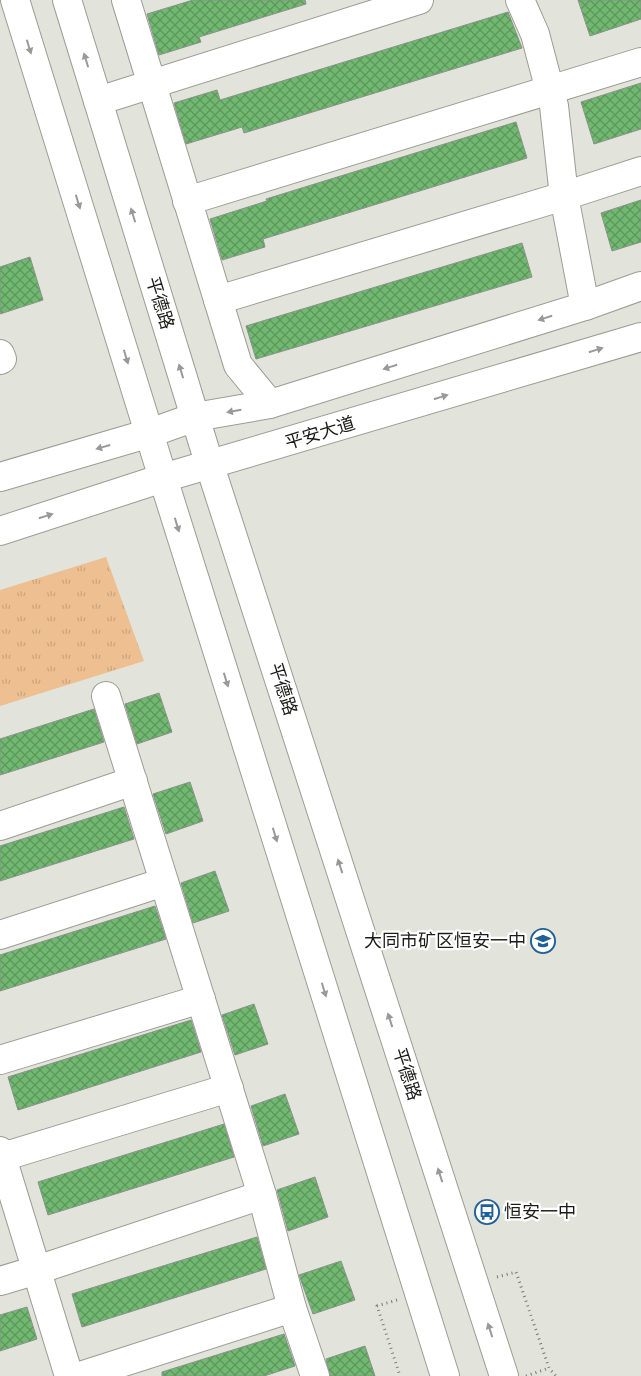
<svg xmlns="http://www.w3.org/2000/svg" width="641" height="1376" viewBox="0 0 641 1376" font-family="'Fira Sans Condensed','Noto Sans SC',sans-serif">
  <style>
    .park { fill: url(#park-tufts) }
    .building { fill: url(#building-cross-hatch); stroke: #8b918b }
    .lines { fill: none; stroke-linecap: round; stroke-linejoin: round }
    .minor-casing { stroke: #9b9d94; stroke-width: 30 }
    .major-casing { stroke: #9b9d94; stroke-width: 30 }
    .path { stroke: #787974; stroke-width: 3; stroke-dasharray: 1 4; stroke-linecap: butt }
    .minor { stroke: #fff; stroke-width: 28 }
    .major { stroke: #fff; stroke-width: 28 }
    .oneway { fill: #999998 }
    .labels { text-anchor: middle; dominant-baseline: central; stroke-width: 4.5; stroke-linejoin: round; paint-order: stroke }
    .street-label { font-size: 18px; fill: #1c1d1a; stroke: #fff }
    .poi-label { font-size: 18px; fill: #1c1d1a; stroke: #fff; text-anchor: end }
  </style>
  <defs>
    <pattern id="park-tufts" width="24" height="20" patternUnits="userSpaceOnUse" patternTransform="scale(1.25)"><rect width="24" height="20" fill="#eebf90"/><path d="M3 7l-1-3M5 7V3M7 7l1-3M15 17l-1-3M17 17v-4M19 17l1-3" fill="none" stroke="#cca47c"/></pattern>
    <pattern id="building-cross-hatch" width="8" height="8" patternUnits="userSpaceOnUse" patternTransform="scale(1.25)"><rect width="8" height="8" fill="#71b971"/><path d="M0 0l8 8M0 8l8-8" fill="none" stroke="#5c965c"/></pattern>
  </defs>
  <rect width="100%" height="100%" fill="#e2e4db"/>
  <polygon class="park" points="106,557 144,661 0,706 0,590"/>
  <g class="building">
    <polygon points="193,0 305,0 306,4 199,37 201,42 159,55 147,14"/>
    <polygon points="578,0 641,0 641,19 590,36"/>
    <polygon points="508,12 522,48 244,133 242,127 186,144 174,103 217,90 220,100"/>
    <polygon points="641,83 641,129 594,144 581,102"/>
    <polygon points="516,122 527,158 263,239 265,247 222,260 210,219 267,201 266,199"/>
    <polygon points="641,200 641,242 612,251 601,213"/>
    <polygon points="522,243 532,277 256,359 246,326"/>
    <polygon points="30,257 43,300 0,314 0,267"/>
    <polygon points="159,693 172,732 137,744 125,704"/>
    <polygon points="94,709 104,742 0,775 0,739"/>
    <polygon points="190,782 203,821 166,834 153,794"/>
    <polygon points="124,807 134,839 0,881 0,846"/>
    <polygon points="215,871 229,911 193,923 181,883"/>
    <polygon points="155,906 166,939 0,991 0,955"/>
    <polygon points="254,1004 268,1044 235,1055 222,1015"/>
    <polygon points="191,1020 201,1052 18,1110 8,1077"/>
    <polygon points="285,1094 299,1134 263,1146 251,1106"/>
    <polygon points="224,1124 234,1157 48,1215 38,1182"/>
    <polygon points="315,1177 328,1217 288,1231 277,1190"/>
    <polygon points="257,1237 266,1269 82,1327 72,1294"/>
    <polygon points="341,1261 355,1300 313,1314 299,1275"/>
    <polygon points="27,1307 37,1339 0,1351 0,1315"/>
    <polygon points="284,1334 295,1366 264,1376 162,1376 162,1372"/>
    <polygon points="365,1346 375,1376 330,1376 326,1359"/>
  </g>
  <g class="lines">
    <defs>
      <g id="minor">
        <polyline points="126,0 238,365 270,404"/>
        <polyline points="520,0 535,34 554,106 564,196 585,306"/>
        <polyline points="98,101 419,0"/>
        <polyline points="187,201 641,62"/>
        <polyline points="218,300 564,196 641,171"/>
        <polyline points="0,354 2,359 0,360"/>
        <polyline points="106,696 262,1195 292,1308 315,1376"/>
        <polyline points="0,826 133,781"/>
        <polyline points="0,935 164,882"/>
        <polyline points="0,1060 201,999"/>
        <polyline points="0,1151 69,1376"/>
        <polyline points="2,1157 229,1088"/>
        <polyline points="0,1281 37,1270 262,1195"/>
        <polyline points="80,1376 292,1308"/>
      </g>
      <g id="major">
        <polyline points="15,0 163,478 445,1376"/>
        <polyline points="67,0 210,466 504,1376"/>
        <polyline points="0,477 150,433 195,417 270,404 585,306 641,286"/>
        <polyline points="0,531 163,478 641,337"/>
      </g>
    </defs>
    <use href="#minor" class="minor-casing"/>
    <use href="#major" class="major-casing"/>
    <g class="path">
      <polyline points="497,1277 516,1272 549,1368 556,1376"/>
      <polyline points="397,1300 377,1306 400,1376"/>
      <polyline points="526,1376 549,1368"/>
    </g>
    <use href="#minor" class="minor"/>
    <use href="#major" class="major"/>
  </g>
  <defs><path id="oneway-solid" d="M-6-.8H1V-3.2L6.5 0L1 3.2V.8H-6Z" transform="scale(1.25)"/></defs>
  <g class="oneway">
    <use href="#oneway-solid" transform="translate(29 47) rotate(73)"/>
    <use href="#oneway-solid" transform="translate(86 60) rotate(-107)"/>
    <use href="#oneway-solid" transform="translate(78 202) rotate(73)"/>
    <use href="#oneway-solid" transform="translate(133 215) rotate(-107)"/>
    <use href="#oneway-solid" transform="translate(545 318) rotate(163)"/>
    <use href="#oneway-solid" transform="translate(596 350) rotate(-17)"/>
    <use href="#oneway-solid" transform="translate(126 357) rotate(73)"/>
    <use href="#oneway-solid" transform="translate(390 367) rotate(163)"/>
    <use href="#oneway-solid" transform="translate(181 371) rotate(-107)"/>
    <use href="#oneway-solid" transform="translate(441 397) rotate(-17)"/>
    <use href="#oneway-solid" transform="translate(234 411) rotate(170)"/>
    <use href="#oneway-solid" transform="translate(103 447) rotate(164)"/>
    <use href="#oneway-solid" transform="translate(46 516) rotate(-18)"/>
    <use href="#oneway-solid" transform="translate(177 525) rotate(73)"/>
    <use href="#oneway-solid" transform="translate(226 680) rotate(73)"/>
    <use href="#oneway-solid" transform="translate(275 835) rotate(73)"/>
    <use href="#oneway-solid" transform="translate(340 866) rotate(-108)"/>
    <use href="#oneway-solid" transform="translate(324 990) rotate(73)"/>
    <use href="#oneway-solid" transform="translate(390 1020) rotate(-108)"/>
    <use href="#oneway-solid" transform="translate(440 1175) rotate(-108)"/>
    <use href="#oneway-solid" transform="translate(490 1330) rotate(-108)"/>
  </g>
  <defs>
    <symbol id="school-ring" viewBox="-11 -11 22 22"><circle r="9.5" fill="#fff" stroke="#216096" stroke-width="1.5"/><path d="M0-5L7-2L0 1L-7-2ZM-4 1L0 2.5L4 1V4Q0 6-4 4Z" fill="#216096"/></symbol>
    <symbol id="bus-ring" viewBox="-11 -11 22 22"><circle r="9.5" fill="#fff" stroke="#216096" stroke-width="1.5"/><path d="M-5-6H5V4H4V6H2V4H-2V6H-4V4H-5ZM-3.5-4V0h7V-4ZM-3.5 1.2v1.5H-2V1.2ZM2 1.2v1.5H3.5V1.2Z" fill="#216096"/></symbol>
  </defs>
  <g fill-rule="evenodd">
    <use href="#school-ring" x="529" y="927" width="28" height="28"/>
    <use href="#bus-ring" x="473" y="1198" width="28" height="28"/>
  </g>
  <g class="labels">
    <g class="street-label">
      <text transform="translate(160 303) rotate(73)">平德路</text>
      <text transform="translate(320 433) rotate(-17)">平安大道</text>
      <text transform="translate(283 689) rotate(72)">平德路</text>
      <text transform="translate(407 1074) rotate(72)">平德路</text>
    </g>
    <g class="poi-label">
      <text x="526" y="941">大同市矿区恒安一中</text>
      <text x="504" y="1212" text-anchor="start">恒安一中</text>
    </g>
  </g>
</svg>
